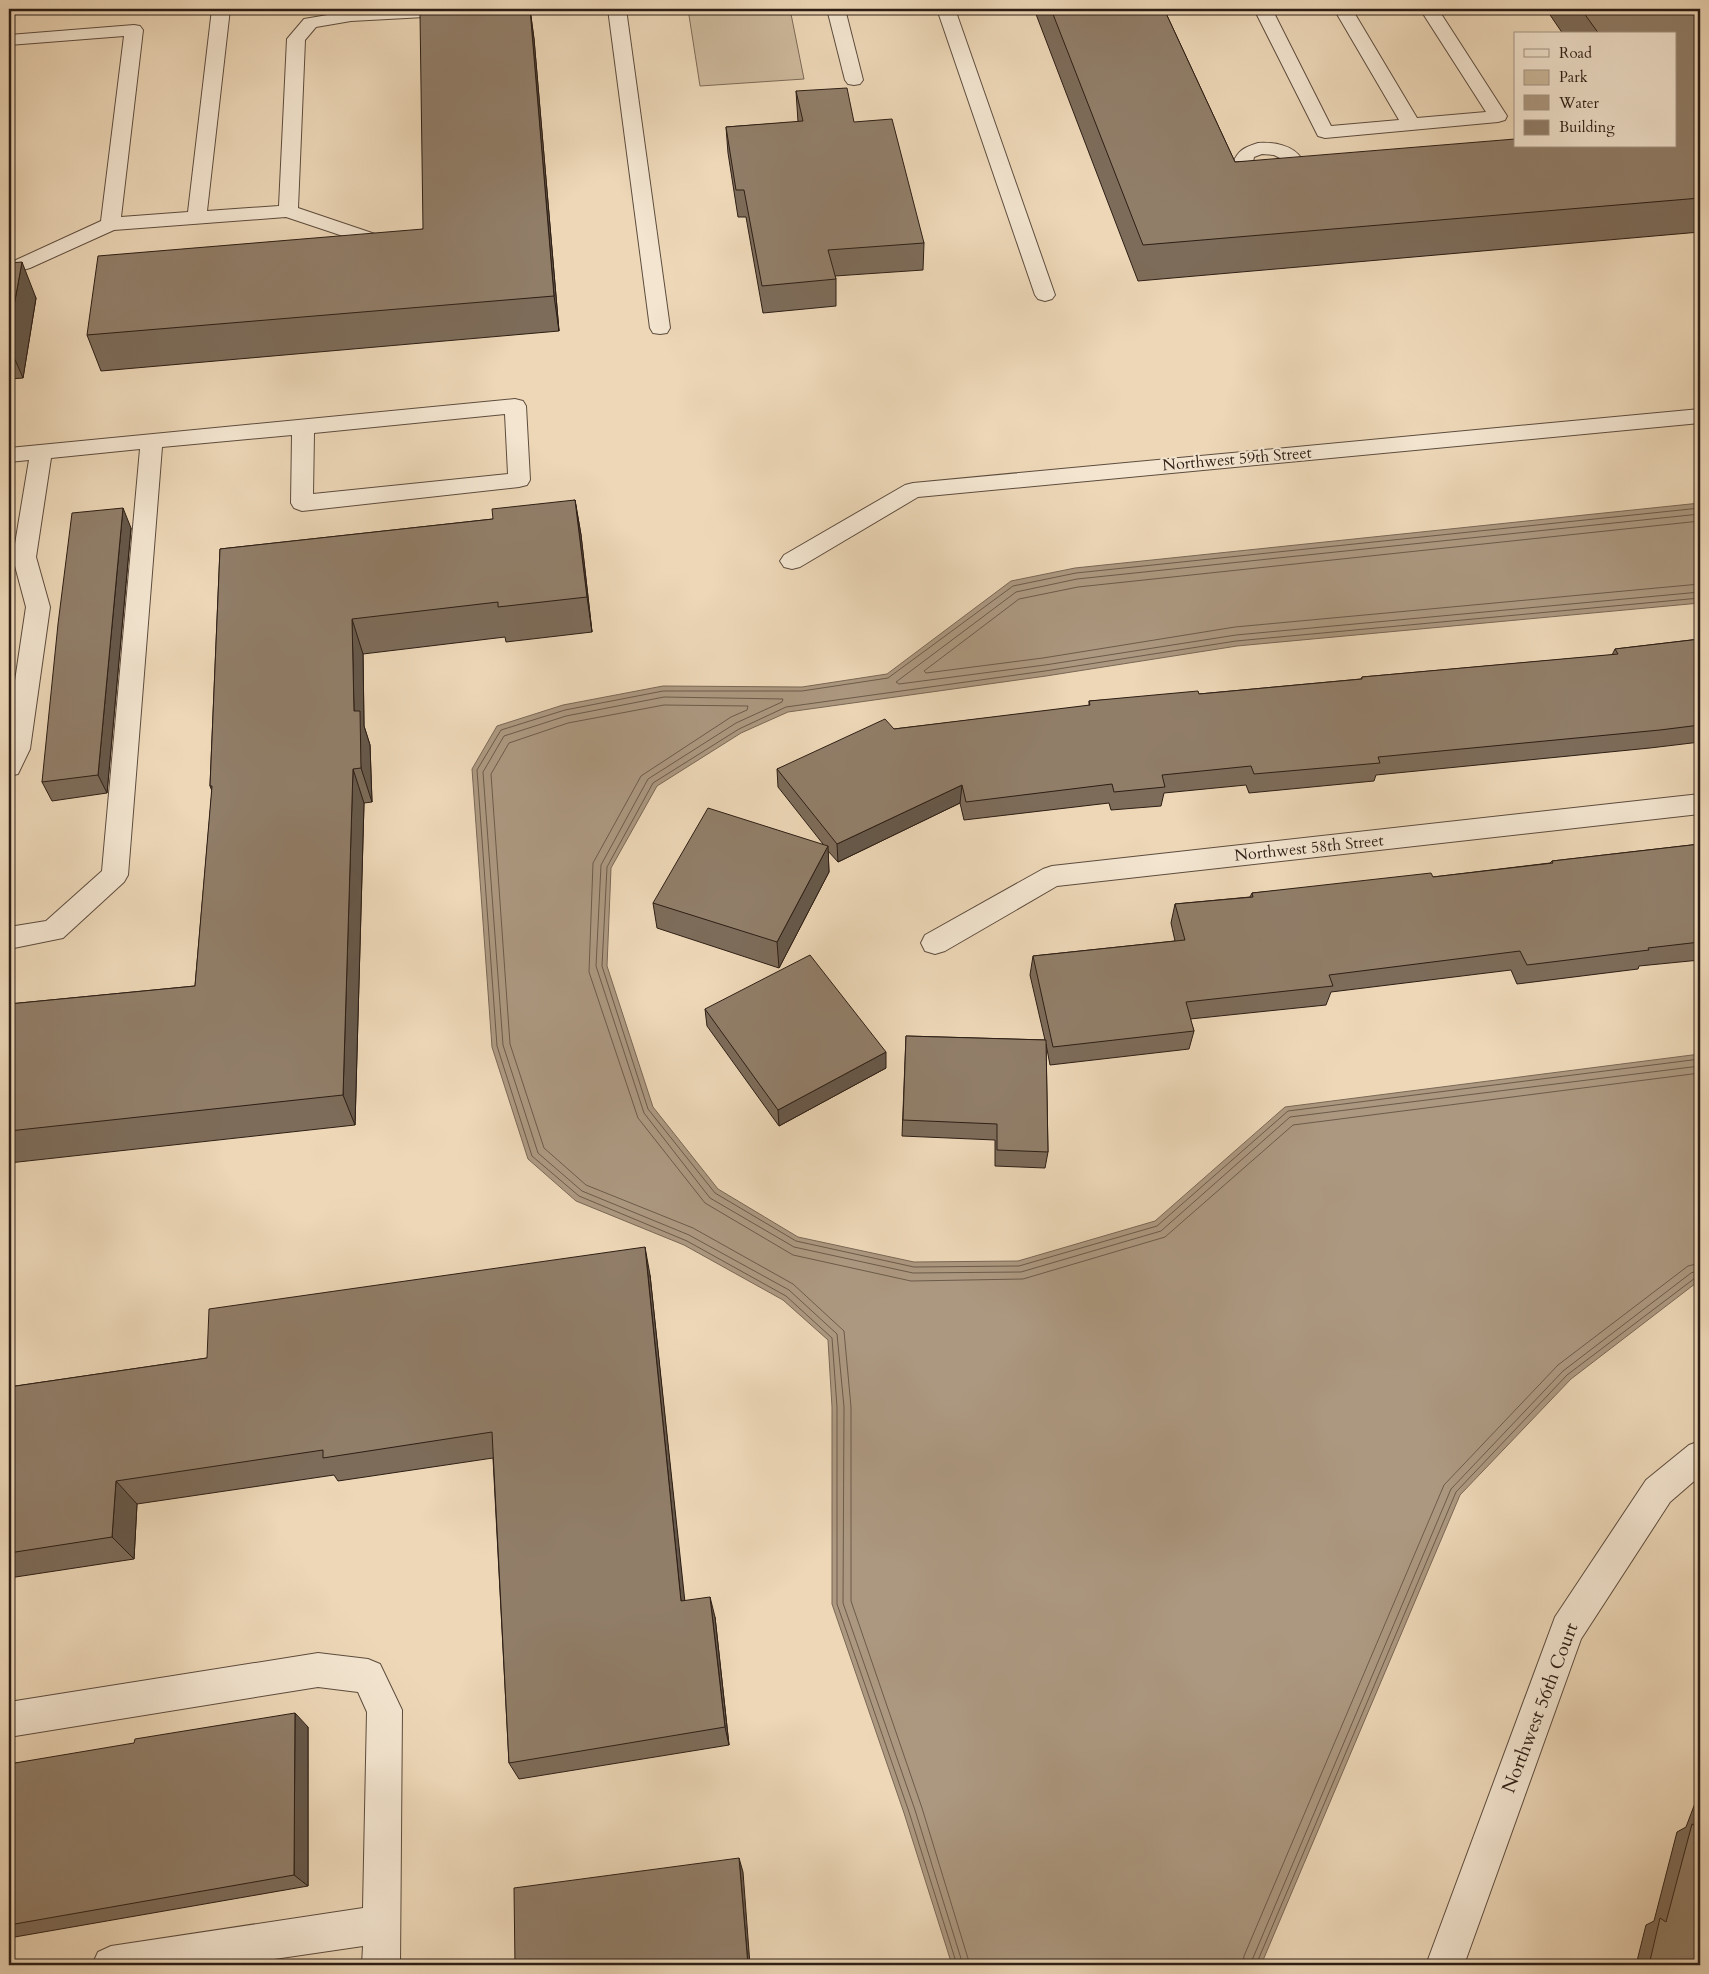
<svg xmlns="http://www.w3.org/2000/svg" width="1709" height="1974" viewBox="0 0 1709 1974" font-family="Cardo,serif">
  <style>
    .green { fill: #ccb89b; stroke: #7c6b58 }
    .water { fill: #ac9880; stroke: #796755 }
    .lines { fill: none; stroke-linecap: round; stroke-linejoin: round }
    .shore { stroke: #6c5b4a; stroke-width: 1 }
    .minor-casing { stroke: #5d4c3e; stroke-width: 2 }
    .minor { fill: #f3e5d0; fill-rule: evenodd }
    .wall { fill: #7d6c5a; stroke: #2d1e15 }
    .shaded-wall { fill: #66584a; stroke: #2d1e15 }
    .building { fill: #917e69; stroke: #2d1e15 }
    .labels { text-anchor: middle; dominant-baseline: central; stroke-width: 4; stroke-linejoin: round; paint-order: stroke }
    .street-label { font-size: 16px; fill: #2d1e15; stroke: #f3e5d0 }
    .near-street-label { font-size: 19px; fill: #2d1e15; stroke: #f3e5d0 }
  </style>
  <rect width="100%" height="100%" fill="#edd7b7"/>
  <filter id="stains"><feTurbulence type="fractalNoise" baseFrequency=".004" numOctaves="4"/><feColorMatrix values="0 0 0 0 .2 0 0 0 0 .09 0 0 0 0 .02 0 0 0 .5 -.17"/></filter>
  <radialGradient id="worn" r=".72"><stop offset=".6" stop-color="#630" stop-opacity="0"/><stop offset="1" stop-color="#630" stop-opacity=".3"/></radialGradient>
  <polygon class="green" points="688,9 790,9 804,79 700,86"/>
  <polygon class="water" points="1700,503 1700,603 1237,646 1046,676 788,712 741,733 657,786 611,868 607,966 653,1107 718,1189 798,1237 914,1262 1018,1261 1155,1221 1285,1107 1700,1054 1700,1280 1571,1379 1460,1495 1261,1965 952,1965 904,1813 832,1604 832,1407 828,1340 783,1300 684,1245 576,1201 528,1159 492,1047 472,769 497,726 563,705 663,686 802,687 887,674 1011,581 1075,568"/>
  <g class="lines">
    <g class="shore">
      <polyline points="1700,514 1077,579 1016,592 896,682 899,684 1045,665 1236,635 1700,592"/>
      <polyline points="1700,521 1078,587 1019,599 924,671 926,673 1043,658 1235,627 1700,584"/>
      <polyline points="1700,598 1236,641 1045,671 786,707 739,729 653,783 607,867 602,966 648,1109 715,1193 796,1241 914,1267 1019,1266 1157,1226 1288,1111 1700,1059"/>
      <polyline points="957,1965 909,1812 837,1604 837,1407 832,1338 786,1296 687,1241 579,1196 532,1156 497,1046 477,770 501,730 565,710 663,691 802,691 888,678 1013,586 1076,573 1700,508"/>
      <polyline points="963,1965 915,1810 843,1603 844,1407 837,1334 789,1290 689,1235 582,1191 538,1153 503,1045 483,772 504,736 566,716 664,697 783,699 782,702 736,723 648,779 601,865 596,966 644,1113 710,1198 794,1247 913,1273 1021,1272 1161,1231 1290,1117 1700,1066"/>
      <polyline points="970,1965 922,1808 851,1601 851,1407 844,1331 793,1284 693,1228 586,1185 544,1148 510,1044 491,774 509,743 568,723 664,705 748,706 747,710 731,717 641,776 593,863 589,972 638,1118 705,1203 793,1255 911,1281 1023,1279 1165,1237 1293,1125 1700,1073"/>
      <polyline points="1243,1965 1244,1956 1444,1485 1558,1365 1688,1266 1700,1263"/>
      <polyline points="1250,1965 1451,1489 1563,1371 1691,1273 1700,1270"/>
      <polyline points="1256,1965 1456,1492 1567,1375 1695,1278 1700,1277"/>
    </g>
    <defs>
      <g id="minor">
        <polygon points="212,9 230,9 207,211 279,206 287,39 304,19 351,11 388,9 489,9 486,13 480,14 351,21 316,27 305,40 298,208 375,234 378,238 375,242 368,244 361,242 286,217 114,230 30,268 23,270 16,268 13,264 16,260 101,221 124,36 9,45 9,35 134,25 140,26 143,30 121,217 188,212"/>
        <polygon points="608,9 626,9 670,328 667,333 660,334 653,333 650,328"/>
        <polygon points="827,9 845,9 863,80 860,84 854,85 848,84 845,80"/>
        <polygon points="937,9 955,9 1055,295 1052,299 1045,301 1038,299 1035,295"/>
        <polygon points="1254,9 1272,9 1331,126 1399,120 1334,9 1352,9 1417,118 1486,112 1420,9 1438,9 1507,116 1505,120 1498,122 1325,138 1318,136"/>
        <path d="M1258 143C1274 142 1293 145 1302 159L1304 169C1287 192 1247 183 1233 163 1238 150 1245 147 1258 143ZM1262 154 1274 155 1284 160V167C1273 174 1262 171 1253 162L1254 157Z"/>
        <path d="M515 399 523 401 526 406 530 480 527 485 519 487 302 511 294 508 291 503 292 435 162 447 128 875 124 882 63 938 9 949V927L46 921 102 871 140 449 51 458 36 557 50 607 30 749 18 774 9 776V721L26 607 15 566 9 567V551L14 550 29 460 9 462V448ZM505 414 508 474 313 494 314 433Z"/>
        <polygon points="1700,409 1700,423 918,497 800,567 792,569 784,567 780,561 784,555 905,485 913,483"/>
        <polygon points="1700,794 1700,814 1057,886 945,951 935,954 925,951 921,943 925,935 1043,869 1052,866"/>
        <polygon points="1700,1441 1700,1476 1670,1502 1581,1639 1464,1965 1426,1965 1555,1617 1646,1480 1689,1445"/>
        <polygon points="318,1653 368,1659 380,1664 402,1710 400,1965 362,1965 363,1946 233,1965 92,1965 98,1952 111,1946 363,1908 367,1712 358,1692 318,1687 9,1737 9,1702"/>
      </g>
    </defs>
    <use href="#minor" class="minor-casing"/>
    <use href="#minor" class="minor"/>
  </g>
  <g class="wall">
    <polygon points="530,9 534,39 559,331 101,371 87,335 423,229"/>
    <polygon points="1034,9 1164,9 1235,162 1675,146 1675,34 1563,34 1546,9 1691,9 1700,20 1700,232 1138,281"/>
    <polygon points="796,91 854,122 924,243 923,270 835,276 836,279 836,306 763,313 746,217 738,217 728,153 726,127 798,122"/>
    <polygon points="9,263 36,298 23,378 9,379"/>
    <polygon points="575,500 581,535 592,632 506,642 505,637 363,654 364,726 370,745 372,802 364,803 355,1125 9,1163 9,1004 195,986 212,791 210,786 220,549 493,519"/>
    <polygon points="131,528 107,793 52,801 42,782"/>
    <polygon points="1700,639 1700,742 1650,748 1376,775 1374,781 1249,793 1246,785 1164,793 1161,806 1111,810 1109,803 964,820 960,803 838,862 828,851 829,872 779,968 657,928 653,903 823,844 778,787 777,769 894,729 1089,706 1089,701 1199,694 1361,679 1362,677 1612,655 1615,649"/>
    <polygon points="1700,844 1700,960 1639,966 1638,969 1517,984 1511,970 1331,992 1326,1005 1190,1019 1194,1031 1189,1049 1050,1065 1046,1044 1048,1152 1045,1168 995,1166 995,1140 902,1136 906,1036 1045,1040 1030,975 1033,956 1175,941 1171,923 1175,904 1250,897 1252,893 1433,877 1550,863 1552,861"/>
    <polygon points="705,1009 886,1068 779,1126 707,1026"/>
    <polygon points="650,1275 684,1601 715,1617 729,1745 519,1779 509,1763 493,1458 338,1481 334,1475 137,1504 134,1559 9,1578 9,1387 207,1358"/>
    <polygon points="308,1727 308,1886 9,1938 9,1764"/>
    <polygon points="1700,1790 1700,1965 1636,1965 1646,1925 1654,1921 1677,1832 1686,1827"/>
  </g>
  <g class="shaded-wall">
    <polygon points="530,9 534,39 559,331 554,296"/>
    <polygon points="22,262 36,298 23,378 9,346 9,333"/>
    <polygon points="575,500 581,535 592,632 587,597"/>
    <polygon points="123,508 131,528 107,793 98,775"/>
    <polygon points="352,619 363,654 364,726 370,745 372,802 361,768 354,711"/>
    <polygon points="353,769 364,803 355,1125 343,1095"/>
    <polygon points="962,785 960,803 838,862 837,844"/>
    <polygon points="828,846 829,872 779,968 777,942"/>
    <polygon points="886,1052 886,1068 779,1126 778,1110"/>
    <polygon points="645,1247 650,1275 687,1621 681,1601"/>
    <polygon points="116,1481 137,1504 134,1559 112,1537"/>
    <polygon points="710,1597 715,1617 729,1745 725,1727"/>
    <polygon points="295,1713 308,1727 308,1886 294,1875"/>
    <polygon points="739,1858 743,1872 750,1965 748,1965"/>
  </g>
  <g class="building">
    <polygon points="463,9 530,9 554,296 87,335 98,256 423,229 420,14 463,10"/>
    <polygon points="1051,9 1164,9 1235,162 1515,139 1515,146 1675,146 1675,34 1599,34 1581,9 1691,9 1700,20 1700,198 1143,245"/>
    <polygon points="847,88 854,122 892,119 924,243 828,250 836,279 762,286 744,190 736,190 726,127 803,121 796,91"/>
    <polygon points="22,262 9,333 9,263"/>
    <polygon points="575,500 587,597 498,607 498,602 352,619 354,711 360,711 361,768 353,769 343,1095 9,1131 9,1004 195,986 212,786 210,786 220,549 493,519 492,509"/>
    <polygon points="123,508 98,775 42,782 58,624 72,513"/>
    <polygon points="1700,639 1700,725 1660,730 1378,757 1380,763 1254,774 1251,766 1162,775 1165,787 1114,792 1112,784 966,802 962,785 837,844 777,769 885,719 894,729 1090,705 1089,701 1198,691 1199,694 1362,679 1362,677 1618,654 1615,649"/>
    <polygon points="708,808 828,846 777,942 653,903"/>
    <polygon points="1700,844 1700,942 1648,948 1649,950 1527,965 1520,951 1329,975 1333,986 1186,1002 1194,1031 1053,1047 1033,956 1185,940 1175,904 1253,897 1252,893 1431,873 1433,877 1553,863 1552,861"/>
    <polygon points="810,955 886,1052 778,1110 705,1009"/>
    <polygon points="906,1036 1046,1040 1048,1152 997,1150 997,1124 903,1120"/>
    <polygon points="645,1247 681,1601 710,1597 725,1727 509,1763 492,1432 323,1458 323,1450 116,1481 112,1537 9,1553 9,1387 207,1358 209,1309"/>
    <polygon points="295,1713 294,1875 9,1925 9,1764 134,1743 135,1739"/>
    <polygon points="1700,1820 1700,1965 1649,1965 1660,1918 1666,1922 1692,1824 1698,1827"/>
    <polygon points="739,1858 748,1965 515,1965 514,1888"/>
  </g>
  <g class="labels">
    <g class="street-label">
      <text transform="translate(1237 459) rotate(-5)">Northwest 59th Street</text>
      <text transform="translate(1309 848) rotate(-6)">Northwest 58th Street</text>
    </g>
    <g class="near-street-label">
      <text transform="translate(1540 1708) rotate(-69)">Northwest 56th Court</text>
    </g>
  </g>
  <rect width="1709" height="1974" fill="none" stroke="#edd7b7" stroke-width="30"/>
  <rect x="10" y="10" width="1689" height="1954" fill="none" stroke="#2d1e15" stroke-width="2.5"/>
  <rect x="15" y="15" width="1679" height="1944" fill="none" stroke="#2d1e15"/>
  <rect x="1514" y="32" width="162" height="115" fill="#f3e5d0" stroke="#a49585"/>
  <rect x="1524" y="49" width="25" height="8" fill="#f3e5d0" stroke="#a49585"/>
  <text x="1559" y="58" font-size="15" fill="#2d1e15">Road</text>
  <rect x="1524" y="70" width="25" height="15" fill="#ccb89b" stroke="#a49585"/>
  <text x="1559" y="82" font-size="15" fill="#2d1e15">Park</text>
  <rect x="1524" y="95" width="25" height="15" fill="#ac9880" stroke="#a49585"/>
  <text x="1559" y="108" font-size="15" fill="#2d1e15">Water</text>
  <rect x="1524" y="120" width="25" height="15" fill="#917e69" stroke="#a49585"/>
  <text x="1559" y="132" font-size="15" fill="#2d1e15">Building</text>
  <rect width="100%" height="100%" filter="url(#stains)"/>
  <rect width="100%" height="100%" fill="url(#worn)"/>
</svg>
